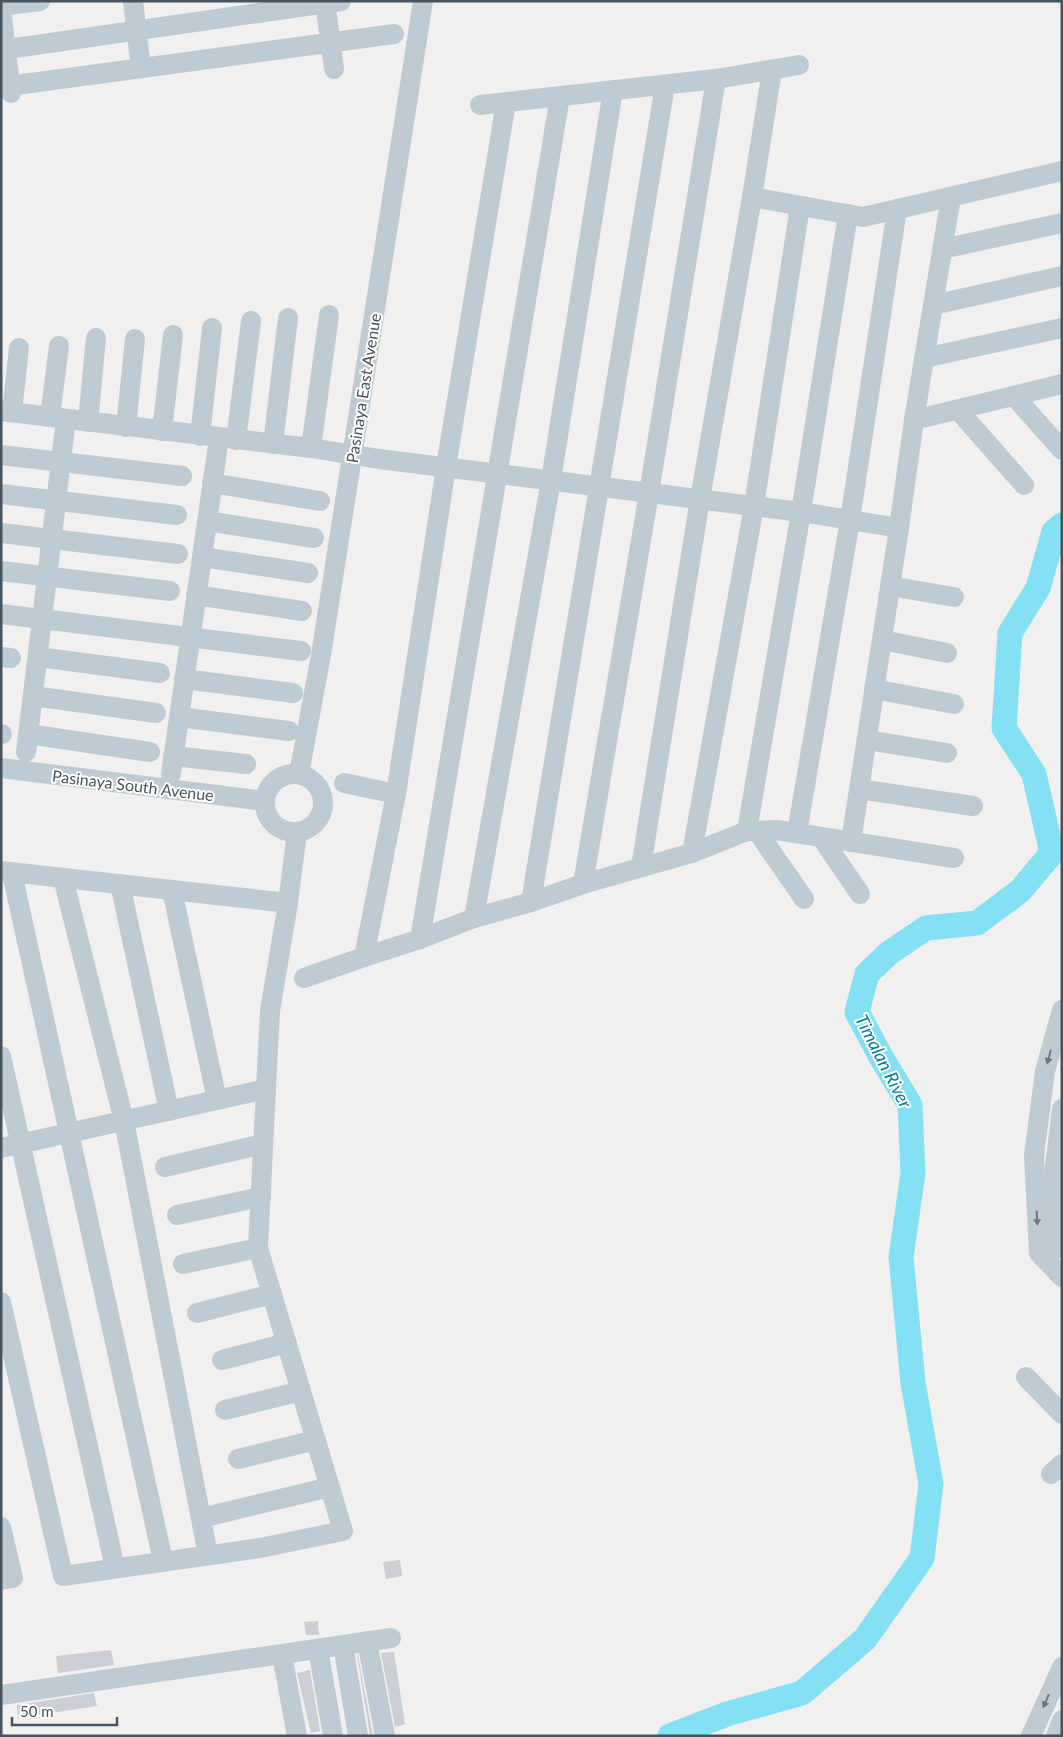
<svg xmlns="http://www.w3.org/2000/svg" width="1063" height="1737" viewBox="0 0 1063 1737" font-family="Lato,sans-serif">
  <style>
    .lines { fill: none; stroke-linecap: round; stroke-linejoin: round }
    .river { stroke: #84e1f3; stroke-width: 25 }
    .building { fill: #cbcfd5 }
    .minor { stroke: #bfcbd3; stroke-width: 20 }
    .oneway { fill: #6a7882 }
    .labels { text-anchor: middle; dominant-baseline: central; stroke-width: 4; stroke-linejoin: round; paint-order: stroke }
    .street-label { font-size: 16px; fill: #46545f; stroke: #fff }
    .water-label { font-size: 18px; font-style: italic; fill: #037e96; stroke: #fff }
  </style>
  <rect width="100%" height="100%" fill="#f2efef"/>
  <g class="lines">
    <polyline class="river" points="670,1736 727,1714 802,1693 865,1639 922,1558 931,1484 913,1383 901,1257 913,1173 910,1105 881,1057 857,1012 867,974 889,953 926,928 977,923 1020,891 1052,853 1034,774 1004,728 1010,633 1038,588 1054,532 1062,525"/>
  </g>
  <g class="building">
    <polygon points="400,1560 402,1576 386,1579 383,1562"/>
    <polygon points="318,1621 319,1635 306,1635 304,1622"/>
    <polygon points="111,1650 114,1665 58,1673 56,1656"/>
    <polygon points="394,1652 405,1724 395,1727 381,1653"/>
    <polygon points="357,1655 358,1655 373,1736 370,1736"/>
    <polygon points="310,1670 320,1731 311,1733 297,1673"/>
    <polygon points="94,1693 97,1706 18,1718 17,1705"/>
  </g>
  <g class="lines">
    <g class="minor">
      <polyline points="133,1 141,68"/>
      <polyline points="325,1 334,69"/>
      <polyline points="1,6 40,1"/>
      <polyline points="1,9 11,93"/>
      <polyline points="1,50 341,1"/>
      <polyline points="1,87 394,34"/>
      <polyline points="480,105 716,79 799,65"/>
      <polyline points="752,197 863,217 1062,171"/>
      <polyline points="942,249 1062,223"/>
      <polyline points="933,305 1062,276"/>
      <polyline points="924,358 1062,328"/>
      <polyline points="1014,396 1062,450"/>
      <polyline points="958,410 1024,485"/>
      <polyline points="1,411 311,448 379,459 801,512 899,528 914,420 951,197"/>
      <polyline points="12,412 19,348"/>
      <polyline points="50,417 59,346"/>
      <polyline points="914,420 1062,384"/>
      <polyline points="88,422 96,338"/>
      <polyline points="126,427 135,339"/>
      <polyline points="162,431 173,335"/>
      <polyline points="200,436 212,328"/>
      <polyline points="236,440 251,321"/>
      <polyline points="273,444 288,318"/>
      <polyline points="311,448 329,315"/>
      <polyline points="1,455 182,476"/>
      <polyline points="212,483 320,501"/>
      <polyline points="1,494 177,515"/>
      <polyline points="207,521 314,538"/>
      <polyline points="1,533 178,554"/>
      <polyline points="202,557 308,573"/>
      <polyline points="1,571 170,591"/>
      <polyline points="890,586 954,597"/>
      <polyline points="196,595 302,611"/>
      <polyline points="1,614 301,651"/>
      <polyline points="882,640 947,653"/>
      <polyline points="1,657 11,658"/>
      <polyline points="38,657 160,673"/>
      <polyline points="184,679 293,693"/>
      <polyline points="874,689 954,704"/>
      <polyline points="33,696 156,713"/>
      <polyline points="179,717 289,731"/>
      <polyline points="1,734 2,734"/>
      <polyline points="28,734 150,752"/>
      <polyline points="867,740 947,753"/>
      <polyline points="26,752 66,419"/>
      <polyline points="173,756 246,764"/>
      <polyline points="1,768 265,801"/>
      <polyline points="171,774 219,438"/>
      <polyline points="299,774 321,655 423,1"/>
      <circle cx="294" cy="803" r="29"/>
      <polyline points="344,783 396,794"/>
      <polyline points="859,789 973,806"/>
      <polyline points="747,831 801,512 848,214"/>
      <polyline points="757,831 804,899"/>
      <polyline points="797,833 850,520 897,209"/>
      <polyline points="821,837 860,894"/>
      <polyline points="851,842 899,528"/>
      <polyline points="692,853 754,506 800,206"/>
      <polyline points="641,867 700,499 752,197 772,70"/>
      <polyline points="1,871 288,903"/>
      <polyline points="12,873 163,1561"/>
      <polyline points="63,878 124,1121 208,1555"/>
      <polyline points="120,884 169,1111"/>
      <polyline points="583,884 649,493 716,79"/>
      <polyline points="172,890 217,1100"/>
      <polyline points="531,902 665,85"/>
      <polyline points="474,918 551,480 613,90"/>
      <polyline points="420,939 560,96"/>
      <polyline points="364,957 396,794 446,467 506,102"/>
      <polyline points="304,978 364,957 420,939 474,918 531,902 583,884 692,853 747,831 777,830 954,858"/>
      <polyline points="1062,1010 1045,1071 1034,1156 1039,1253 1062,1277"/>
      <polyline points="1,1056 115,1568"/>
      <polyline points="1062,1109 1055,1166 1054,1241 1062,1249"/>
      <polyline points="1,1148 266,1089 270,1011 288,903 297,832"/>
      <polyline points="165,1167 263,1144"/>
      <polyline points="177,1215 261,1197"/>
      <polyline points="183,1264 258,1248"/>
      <polyline points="1,1302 63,1576 260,1548 343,1531 258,1248 266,1089"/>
      <polyline points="197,1313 272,1294"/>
      <polyline points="222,1360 287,1343"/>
      <polyline points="1026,1377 1062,1414"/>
      <polyline points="225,1410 301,1391"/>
      <polyline points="238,1459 316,1440"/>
      <polyline points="1051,1474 1062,1464"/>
      <polyline points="201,1518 330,1487"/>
      <polyline points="1,1527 13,1578 1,1580"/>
      <polyline points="367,1641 385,1736"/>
      <polyline points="343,1645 358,1736"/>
      <polyline points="318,1649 333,1736"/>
      <polyline points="282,1655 297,1736"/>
      <polyline points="1,1695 391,1638"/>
      <polyline points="1031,1736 1062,1667"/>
      <polyline points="1056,1736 1062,1720"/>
    </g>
  </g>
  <defs><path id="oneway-solid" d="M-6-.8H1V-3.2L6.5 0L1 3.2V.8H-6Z" transform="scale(1.25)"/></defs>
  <g class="oneway">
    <use href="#oneway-solid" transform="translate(1049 1057) rotate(105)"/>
    <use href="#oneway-solid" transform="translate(1037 1218) rotate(87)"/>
    <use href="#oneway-solid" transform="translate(1046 1701) rotate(113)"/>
  </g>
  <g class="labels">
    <g class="street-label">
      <text transform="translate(363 388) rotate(-81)">Pasinaya East Avenue</text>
      <text transform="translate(133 785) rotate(7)">Pasinaya South Avenue</text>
    </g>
    <g class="water-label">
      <text transform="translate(884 1061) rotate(63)">Timalan River</text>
    </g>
  </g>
  <rect width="1063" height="1737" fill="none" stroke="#46545f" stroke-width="5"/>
  <path d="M12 1717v8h105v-8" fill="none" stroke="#46545f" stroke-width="2.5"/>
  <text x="20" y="1717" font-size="15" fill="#46545f" stroke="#ffffff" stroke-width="4" paint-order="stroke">50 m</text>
</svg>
